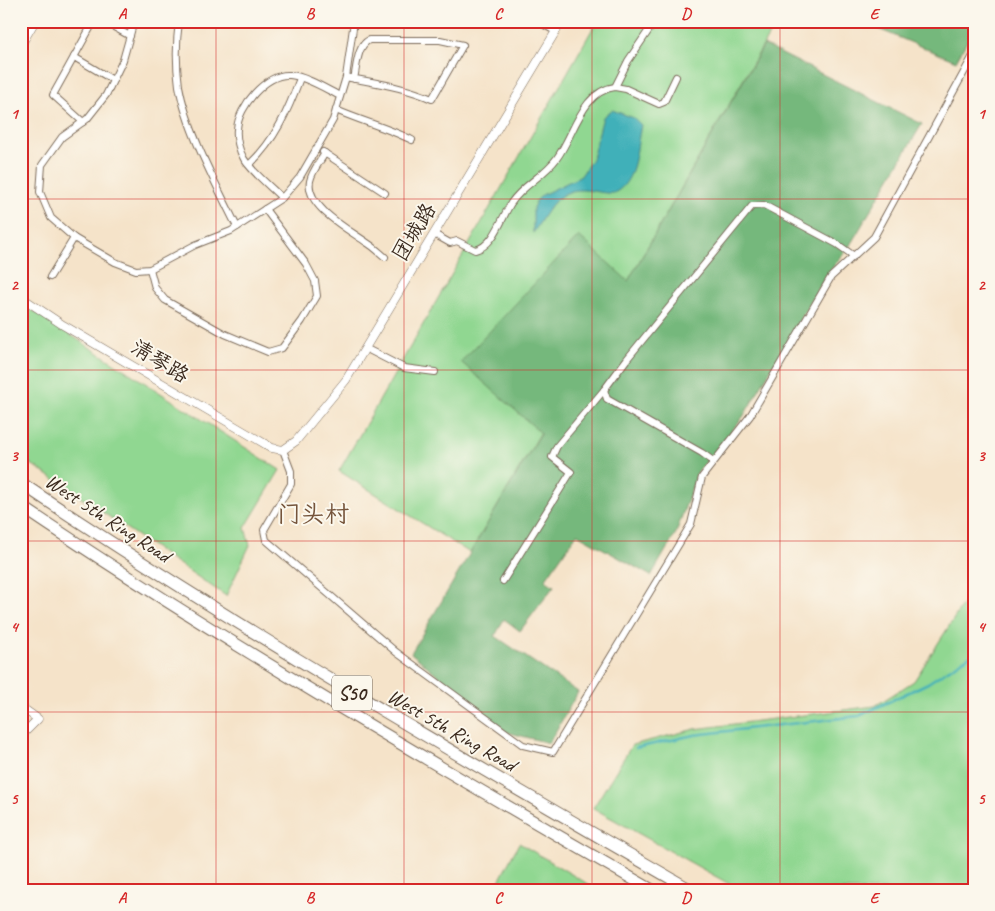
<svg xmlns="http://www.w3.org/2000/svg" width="995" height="911" viewBox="0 0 995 911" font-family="Caveat,'LXGW WenKai TC',sans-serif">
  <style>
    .green { fill: #90d791; stroke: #668058 }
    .forest { fill: #74b87b; stroke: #58714c }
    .water { fill: #40b0b9; stroke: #3e6d6c }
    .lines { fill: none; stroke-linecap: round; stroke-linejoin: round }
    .stream { stroke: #40b0b9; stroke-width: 2.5 }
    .minor-casing { stroke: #7c6b5a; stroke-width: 8 }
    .tertiary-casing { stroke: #7c6b5a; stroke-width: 9 }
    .motorway-casing { stroke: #7c6b5a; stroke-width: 13 }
    .minor { stroke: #fff; stroke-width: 6 }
    .tertiary { stroke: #fff; stroke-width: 8 }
    .motorway { stroke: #fff; stroke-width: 11 }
    .grid { fill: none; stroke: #d62828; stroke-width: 1; stroke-opacity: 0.55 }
    .labels { text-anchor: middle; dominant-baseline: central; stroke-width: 4; stroke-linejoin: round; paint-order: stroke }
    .shield { fill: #fbf7ec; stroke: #75685c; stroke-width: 1 }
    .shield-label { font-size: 20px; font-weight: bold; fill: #3b2a1e }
    .street-label { font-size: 21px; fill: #3b2a1e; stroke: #fbf7ec }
    .quarter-label { font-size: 24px; fill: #75543b; stroke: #fbf7ec }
    .neatline { fill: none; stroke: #d62828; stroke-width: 2 }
    .grid-label { font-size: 16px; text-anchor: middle; font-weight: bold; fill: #d62828 }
  </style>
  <rect width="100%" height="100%" fill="#fbf7ec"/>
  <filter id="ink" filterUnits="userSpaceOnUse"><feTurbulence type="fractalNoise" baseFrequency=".02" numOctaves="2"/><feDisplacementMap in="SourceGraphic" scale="10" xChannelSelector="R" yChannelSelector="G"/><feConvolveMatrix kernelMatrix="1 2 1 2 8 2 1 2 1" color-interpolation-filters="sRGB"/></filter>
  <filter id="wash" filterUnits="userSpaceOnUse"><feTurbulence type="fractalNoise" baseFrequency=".0096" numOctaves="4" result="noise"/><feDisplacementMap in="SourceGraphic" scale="20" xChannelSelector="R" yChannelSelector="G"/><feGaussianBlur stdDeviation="1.12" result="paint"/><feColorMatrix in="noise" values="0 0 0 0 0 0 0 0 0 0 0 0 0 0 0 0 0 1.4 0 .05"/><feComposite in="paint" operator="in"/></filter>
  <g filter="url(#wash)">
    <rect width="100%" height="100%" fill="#f5e3c9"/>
    <g class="green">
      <polygon points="597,21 777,21 628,281 462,362 541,432 470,553 339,471"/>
      <polygon points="21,303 280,470 245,528 250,545 226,596 21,457"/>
      <polygon points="974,587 974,890 740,890 593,808 632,745 695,729 875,706 914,681"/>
      <polygon points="519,843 598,890 501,890 497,885"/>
    </g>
    <g class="forest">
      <polygon points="859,21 974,21 974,29 956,61"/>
      <polygon points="764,45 922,124 849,247 826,276 743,417 697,473 676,533 651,576 577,534 545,580 554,586 520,631 504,619 495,636 578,692 549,743 506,732 411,653 541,433 461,362 579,236 628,281"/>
    </g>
    <path class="water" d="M612 110 634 118 641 125C636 147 637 182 614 193 603 194 593 190 582 190 556 189 546 214 533 233V208L536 201 542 195 581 176 592 159 603 117Z"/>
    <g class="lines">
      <polyline class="stream" points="636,748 694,735 859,716 928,683 974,653"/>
    </g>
  </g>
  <g filter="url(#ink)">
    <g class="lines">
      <defs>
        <g id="minor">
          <polyline points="103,21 130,36"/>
          <polyline points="134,21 123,60 106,95 87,119 62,137 42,165 40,192 51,218 74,238 115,262 136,270 150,269 195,245 231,231 282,198 300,177 333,120 346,77 354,21"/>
          <path d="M179 21C176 43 176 65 179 86 187 131 217 186 237 227"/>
          <polyline points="537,21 555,31"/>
          <polyline points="74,57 113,80"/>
          <path d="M346 77C375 83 405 87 432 99L463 45 440 40H369C357 46 357 66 354 79"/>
          <polyline points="615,87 626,89 659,104 664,102 676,77"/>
          <path d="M336 110C361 121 388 128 412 140"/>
          <polyline points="83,122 53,95 94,21"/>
          <polyline points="323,152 385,193"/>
          <path d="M325 153C320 162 312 171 310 181 305 206 349 230 366 242 373 246 379 252 385 257"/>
          <path d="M250 164C275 140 288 111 300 78"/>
          <path d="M282 198C270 186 253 173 244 159 239 151 236 138 237 129 238 107 266 73 290 75 305 76 326 89 340 96"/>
          <path d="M434 234 450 243 457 241 475 250C494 246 501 219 511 203 523 185 544 176 557 158 574 135 582 91 615 87L628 61 655 21"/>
          <polyline points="150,269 155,288 165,300 225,334 268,352 282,348 302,321 317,296 315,281 306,264 265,209"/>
          <polyline points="50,277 74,238"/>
          <polyline points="365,348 404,368 435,372"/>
          <polyline points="604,390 607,399 702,453 713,461"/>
          <polyline points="283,450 291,471 291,484 264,530 266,540 396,652 523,745 553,752 691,524 702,477 750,416 831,277 874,237 974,54"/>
          <polyline points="503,581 571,472 552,457 557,446 604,390 627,359 752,206 764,205 837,244 854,256"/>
        </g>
        <g id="tertiary">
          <polyline points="21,45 35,21"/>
          <polyline points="21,297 63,325 272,448 283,450 296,441 346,380 562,21"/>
          <polyline points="21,707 38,719 21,736"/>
        </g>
        <g id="motorway">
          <path d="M21 483C238 629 464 759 691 890"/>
          <path d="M21 506C226 644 439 767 652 890"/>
        </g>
      </defs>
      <use href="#minor" class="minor-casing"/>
      <use href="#tertiary" class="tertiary-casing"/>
      <use href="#motorway" class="motorway-casing"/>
      <use href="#minor" class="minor"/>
      <use href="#tertiary" class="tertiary"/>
      <use href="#motorway" class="motorway"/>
    </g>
  </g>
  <path class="grid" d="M216 21V890M404 21V890M592 21V890M780 21V890M21 199H974M21 370H974M21 541H974M21 712H974"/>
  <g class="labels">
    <rect class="shield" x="332" y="675.5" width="40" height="35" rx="4"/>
    <g class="shield-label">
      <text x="352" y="693">S50</text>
    </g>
    <g class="street-label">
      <text transform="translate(414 232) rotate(-59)">团城路</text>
      <text transform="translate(160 361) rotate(31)">清琴路</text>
      <text transform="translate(108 518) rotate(33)">West 5th Ring Road</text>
      <text transform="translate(452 730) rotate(30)">West 5th Ring Road</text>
    </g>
    <g class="quarter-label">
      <text x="313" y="514">门头村</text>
    </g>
  </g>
  <rect width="995" height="911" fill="none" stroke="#fbf7ec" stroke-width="55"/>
  <rect x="28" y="28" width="940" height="856" class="neatline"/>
  <g class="grid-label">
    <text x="122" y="19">A</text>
    <text x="310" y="19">B</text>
    <text x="498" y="19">C</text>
    <text x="686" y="19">D</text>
    <text x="874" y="19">E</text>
    <text x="14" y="119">1</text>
    <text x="981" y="119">1</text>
    <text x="14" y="290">2</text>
    <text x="981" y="290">2</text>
    <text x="14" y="461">3</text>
    <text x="981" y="461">3</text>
    <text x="14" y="632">4</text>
    <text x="981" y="632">4</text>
    <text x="14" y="804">5</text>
    <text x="981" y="804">5</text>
    <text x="122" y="903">A</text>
    <text x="310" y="903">B</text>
    <text x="498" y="903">C</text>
    <text x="686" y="903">D</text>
    <text x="874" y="903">E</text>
  </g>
</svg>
